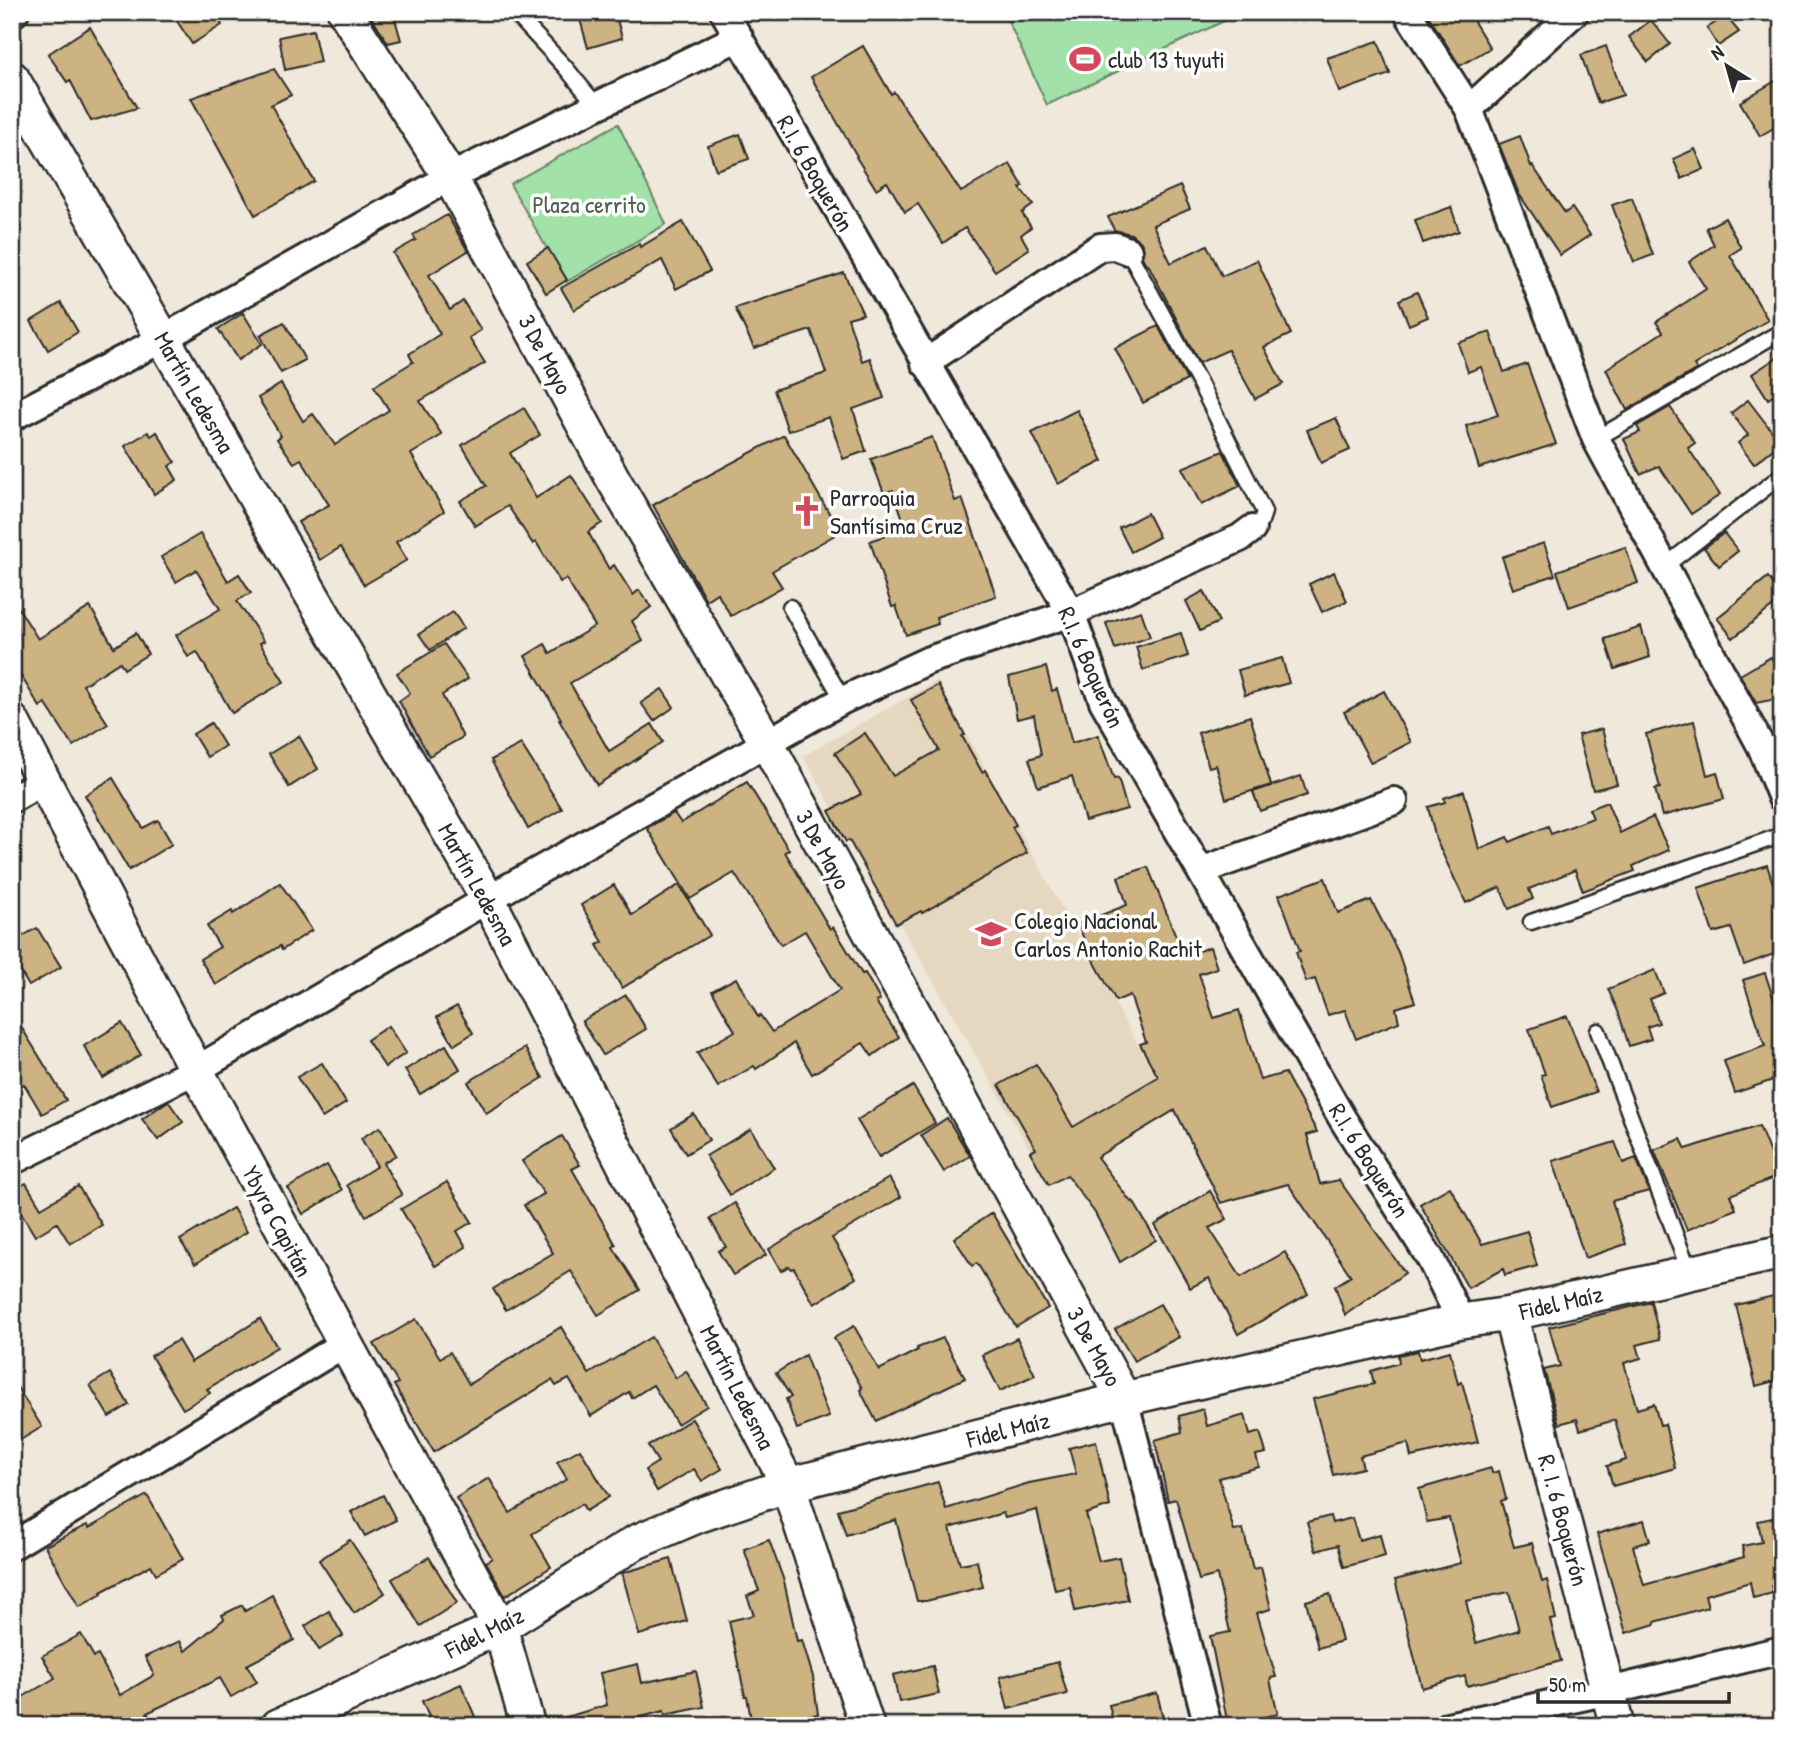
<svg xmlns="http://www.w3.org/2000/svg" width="1794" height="1738" viewBox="0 0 1794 1738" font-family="'Patrick Hand',sans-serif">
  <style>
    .built { fill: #e6d8c0 }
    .green { fill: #a2e1a8; stroke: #66866a; stroke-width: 2 }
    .building { fill: #cdb282; stroke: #2b2b2b; stroke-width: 2; fill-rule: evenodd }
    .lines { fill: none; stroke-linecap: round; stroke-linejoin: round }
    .service-casing { stroke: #2b2b2b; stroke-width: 19 }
    .minor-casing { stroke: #2b2b2b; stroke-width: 32 }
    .tertiary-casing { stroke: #2b2b2b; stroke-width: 38 }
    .service { stroke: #fff; stroke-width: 14 }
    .minor { stroke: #fff; stroke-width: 26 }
    .tertiary { stroke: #fff; stroke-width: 33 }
    .labels { text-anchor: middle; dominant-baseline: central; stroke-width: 7; stroke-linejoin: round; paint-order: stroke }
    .poi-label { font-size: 24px; fill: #2b2b2b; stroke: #fff; text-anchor: start }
    .street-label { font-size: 24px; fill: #2b2b2b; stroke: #fff }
    .park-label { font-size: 24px; fill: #4f6250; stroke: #fff }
  </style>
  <rect width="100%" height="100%" fill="#f0e8da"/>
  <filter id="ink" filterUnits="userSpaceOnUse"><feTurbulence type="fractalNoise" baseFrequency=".0143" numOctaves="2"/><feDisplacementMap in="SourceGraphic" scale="14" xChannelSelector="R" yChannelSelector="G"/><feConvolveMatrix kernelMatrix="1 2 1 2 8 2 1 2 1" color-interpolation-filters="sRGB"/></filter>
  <g filter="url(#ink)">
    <polygon class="built" points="937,681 1175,1112 1050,1184 803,756"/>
    <g class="green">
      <polygon points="1004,12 1243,12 1047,105"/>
      <polygon points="618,124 666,224 566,282 510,184"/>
    </g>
    <g class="building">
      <polygon points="171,12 214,12 222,25 192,44"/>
      <polygon points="368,12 393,12 401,40 388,43"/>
      <polygon points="578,12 615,12 622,38 588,48"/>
      <polygon points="1426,12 1468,12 1490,48 1460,66"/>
      <polygon points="1726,16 1739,32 1718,46 1707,28"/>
      <polygon points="1651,20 1670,44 1648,62 1629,37"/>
      <polygon points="90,27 137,108 91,121 70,80 67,82 48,54"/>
      <polygon points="313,30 320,62 285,70 279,37"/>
      <polygon points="1378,41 1390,74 1339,92 1327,58"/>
      <polygon points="863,46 891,94 894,92 961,192 1010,164 1023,186 1020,188 1033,205 1022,213 1031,227 1021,235 1029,249 995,271 965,228 943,243 918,204 905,212 887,182 876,189 856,157 857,156 811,77"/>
      <polygon points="1606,46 1623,95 1598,103 1581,55"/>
      <polygon points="274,69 291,95 271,105 314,181 255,215 191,98"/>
      <polygon points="1782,77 1782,123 1760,136 1740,102"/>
      <polygon points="740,134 749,159 716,170 708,146"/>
      <polygon points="1520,136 1531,166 1532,165 1565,213 1572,208 1590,235 1560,255 1519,194 1499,144"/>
      <polygon points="1695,149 1704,169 1682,179 1673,159"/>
      <polygon points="1180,186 1190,209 1153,225 1171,263 1207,245 1222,276 1257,260 1291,334 1264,347 1283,384 1255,399 1228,350 1199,363 1148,264 1146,264 1142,257 1144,249 1141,242 1131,234 1114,230 1108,217"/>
      <polygon points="1632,198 1653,255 1634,262 1612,205"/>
      <polygon points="1451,207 1459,231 1423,243 1415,220"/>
      <polygon points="447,215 468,251 429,275 450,310 463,301 481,330 469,338 485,363 420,401 442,435 411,454 444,511 396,542 407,560 364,585 341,547 320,560 298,522 329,505 301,459 294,463 277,439 281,436 258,398 281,384 303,421 313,414 335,445 389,410 374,386 413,362 409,354 440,334 393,253 416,240 413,235"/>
      <polygon points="1725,218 1741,248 1730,255 1768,320 1694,365 1697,369 1627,410 1606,369 1663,332 1656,322 1706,289 1689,262 1714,245 1706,228"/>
      <polygon points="683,222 710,271 676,289 662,260 574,310 561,288 639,244 640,247"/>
      <polygon points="548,248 567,280 546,293 527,261"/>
      <polygon points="844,273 863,314 848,318 862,361 870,358 884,398 853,409 866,451 843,459 829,417 788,431 774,390 826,373 811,330 754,348 735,308"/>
      <polygon points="1417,292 1428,317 1409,325 1399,300"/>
      <polygon points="61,303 78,332 48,350 31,321"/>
      <polygon points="243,313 262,344 238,360 218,329"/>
      <polygon points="284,322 305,360 281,373 260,335"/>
      <polygon points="1158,326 1187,380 1143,403 1115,348"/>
      <polygon points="1490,332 1504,372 1527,364 1556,444 1479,468 1466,426 1498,415 1481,367 1468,372 1458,343"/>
      <polygon points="1782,354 1782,390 1768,399 1752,374"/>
      <polygon points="1748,400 1781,443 1754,464 1738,443 1748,435 1731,413"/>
      <polygon points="1670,407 1695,443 1688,448 1720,495 1691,514 1659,466 1640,474 1624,439 1640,432 1637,426"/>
      <polygon points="524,408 540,435 510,453 536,498 571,475 602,523 588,532 609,569 614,565 633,595 639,590 651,607 632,621 643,641 570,683 609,751 652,724 663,742 597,785 559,720 561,719 525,656 545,644 550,653 595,626 566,579 560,582 536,542 533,544 508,506 475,526 460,501 486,486 462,445"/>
      <polygon points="1077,410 1103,461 1058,484 1032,433"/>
      <polygon points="1336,418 1350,450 1321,463 1307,430"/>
      <polygon points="148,432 151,436 157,432 175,462 169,466 177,480 154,494 125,446"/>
      <polygon points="784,435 840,532 772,571 782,587 731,616 717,593 706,600 653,505"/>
      <polygon points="932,437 955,501 962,498 996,596 936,617 938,624 906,635 896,606 892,607 870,541 906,528 893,490 884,493 871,459"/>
      <polygon points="1223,451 1240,486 1201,505 1182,468"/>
      <polygon points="1147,513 1159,537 1131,552 1119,528"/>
      <polygon points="1724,533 1738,551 1719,566 1704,548"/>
      <polygon points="200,534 228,581 239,574 251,593 237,601 264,641 260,643 284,682 232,713 197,652 188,657 176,635 220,609 196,570 176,582 161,557"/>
      <polygon points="1544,543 1555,575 1513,589 1502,557"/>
      <polygon points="1625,547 1638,583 1569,607 1557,571"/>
      <polygon points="1334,572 1347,601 1322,612 1309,584"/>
      <polygon points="1768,577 1782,595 1782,599 1733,638 1717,618"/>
      <polygon points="1204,591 1219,622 1200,631 1186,601"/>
      <polygon points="12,598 38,639 90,607 114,647 136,633 148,654 124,669 120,662 83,685 108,724 73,746 45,703 40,707 21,676 12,681"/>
      <polygon points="1141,611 1150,637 1115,649 1106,623"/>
      <polygon points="453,612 464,628 430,650 419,634"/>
      <polygon points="1641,627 1650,657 1615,669 1605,639"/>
      <polygon points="1181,633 1188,656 1143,670 1136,647"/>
      <polygon points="444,644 468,679 442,695 463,737 429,756 399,701 410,693 397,673"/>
      <polygon points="1771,657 1782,678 1782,698 1756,703 1740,675"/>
      <polygon points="1282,658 1289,683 1245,695 1238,670"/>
      <polygon points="1046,667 1052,691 1057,689 1072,743 1098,735 1114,779 1118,778 1127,809 1085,821 1072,776 1038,787 1029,759 1041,755 1034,715 1017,719 1009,677"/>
      <polygon points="938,685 965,735 962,736 982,772 985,770 1016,825 1012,827 1027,853 922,913 921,911 896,924 849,840 846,842 829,811 861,794 835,753 865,733 893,776 939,750 911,700"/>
      <polygon points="662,689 674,707 654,721 641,703"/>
      <polygon points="1384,691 1411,742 1371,763 1344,712"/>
      <polygon points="1250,716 1271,785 1226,799 1216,765 1209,767 1198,733"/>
      <polygon points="1694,721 1707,775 1717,772 1724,799 1662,816 1655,789 1660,788 1646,734"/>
      <polygon points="211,723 225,746 207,757 193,734"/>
      <polygon points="1602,729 1617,784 1593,790 1578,735"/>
      <polygon points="299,736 318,769 289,787 269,754"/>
      <polygon points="521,744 562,809 528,829 491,760"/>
      <polygon points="1301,776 1307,795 1260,811 1253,792"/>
      <polygon points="113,778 143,828 158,820 172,844 129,870 85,795"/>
      <polygon points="747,782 789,850 785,852 830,929 833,927 862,974 865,973 880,1000 876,1002 899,1037 872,1056 863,1043 812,1074 794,1043 756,1069 754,1066 718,1087 697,1053 735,1031 712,991 736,978 758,1017 760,1015 772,1032 840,990 805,931 781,945 734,873 690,899 647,828 674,813 681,823"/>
      <polygon points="1464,791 1479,849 1507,837 1510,842 1548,826 1551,834 1593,818 1589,809 1607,802 1620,833 1653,817 1669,850 1633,866 1635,871 1583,891 1575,870 1529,889 1533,899 1509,909 1500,887 1466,903 1436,840 1428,807 1445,802 1444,798"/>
      <polygon points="1767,865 1782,911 1774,913 1782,933 1782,951 1744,965 1731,928 1713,933 1698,888"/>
      <polygon points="1148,867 1184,956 1210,947 1217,968 1199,974 1214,1018 1239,1010 1260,1080 1285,1073 1317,1132 1307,1135 1320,1184 1339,1180 1405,1273 1345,1315 1335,1286 1351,1276 1288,1184 1221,1203 1175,1110 1097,1157 1131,1202 1133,1201 1156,1240 1120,1262 1095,1213 1067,1175 1049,1185 1030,1152 1036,1149 999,1085 1036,1064 1073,1127 1158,1077 1140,1044 1146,1042 1130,995 1116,1001 1090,954 1078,924 1127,905 1118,877"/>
      <polygon points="1325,878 1338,913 1371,900 1398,952 1415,1002 1396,1008 1399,1022 1356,1039 1345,1010 1328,1015 1315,979 1306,982 1296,952 1300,951 1279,895"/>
      <polygon points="280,883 312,930 282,950 280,946 216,985 200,959 220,947 207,926 232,911 233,914"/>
      <polygon points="614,885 632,915 679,885 710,935 622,988 597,945 603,942 581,905"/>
      <polygon points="37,928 61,967 29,986 12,958 12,942"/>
      <polygon points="1655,970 1664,993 1650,999 1659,1023 1647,1027 1651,1039 1629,1046 1618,1011 1608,989"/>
      <polygon points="1765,973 1774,1000 1782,998 1782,1086 1779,1086 1776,1079 1735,1093 1724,1061 1765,1046 1743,980"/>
      <polygon points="626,995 646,1029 603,1055 582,1021"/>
      <polygon points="457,1006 473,1033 454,1045 437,1017"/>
      <polygon points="12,1012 66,1100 42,1114 24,1084 12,1090"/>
      <polygon points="1567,1016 1596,1092 1552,1107 1541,1075 1545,1074 1529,1029"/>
      <polygon points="122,1023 141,1055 103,1078 84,1046"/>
      <polygon points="388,1026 406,1053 385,1067 367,1040"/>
      <polygon points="446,1045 460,1069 420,1094 405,1070"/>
      <polygon points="525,1048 543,1078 486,1113 468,1082"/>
      <polygon points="322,1063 346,1103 322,1118 297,1077"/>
      <polygon points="913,1086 935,1123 879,1157 857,1120"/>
      <polygon points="168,1101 183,1122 158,1140 142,1119"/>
      <polygon points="694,1114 709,1140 686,1154 671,1128"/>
      <polygon points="947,1118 970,1156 944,1172 921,1135"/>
      <polygon points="1759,1126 1779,1176 1730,1195 1736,1209 1687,1230 1654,1150 1681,1139 1686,1149"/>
      <polygon points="380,1127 396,1155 383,1163 402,1195 366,1216 347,1185 377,1166 361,1138"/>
      <polygon points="751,1129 774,1168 730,1195 706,1156"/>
      <polygon points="562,1136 580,1165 572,1169 616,1245 613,1247 640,1290 598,1315 571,1271 506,1310 493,1289 553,1253 524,1205 544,1194 522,1161"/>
      <polygon points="1615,1142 1623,1163 1636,1158 1649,1191 1612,1201 1626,1244 1585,1258 1553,1161"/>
      <polygon points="327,1165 342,1190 303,1214 288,1188"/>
      <polygon points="889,1178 901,1197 832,1238 856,1278 814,1304 794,1268 791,1269 789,1266 781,1271 769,1249"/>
      <polygon points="447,1182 472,1222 457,1231 466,1247 435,1266 401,1209"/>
      <polygon points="26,1183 41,1208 78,1186 102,1225 70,1244 57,1223 35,1236 12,1198 12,1191"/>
      <polygon points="1450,1187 1482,1244 1527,1231 1537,1266 1505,1275 1503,1269 1468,1288 1420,1204"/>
      <polygon points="1210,1191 1227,1219 1209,1228 1241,1277 1285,1252 1308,1294 1238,1334 1209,1278 1190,1288 1155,1225"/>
      <polygon points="735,1203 766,1255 733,1275 718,1251 726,1247 710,1219"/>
      <polygon points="233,1208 247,1232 195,1264 180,1240"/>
      <polygon points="992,1213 1048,1308 1016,1327 977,1263 972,1266 954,1238"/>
      <polygon points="1782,1294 1782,1317 1775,1319 1782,1346 1782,1379 1756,1386 1736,1305"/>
      <polygon points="1651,1302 1660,1339 1637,1345 1641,1358 1624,1363 1637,1409 1654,1404 1660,1425 1665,1424 1675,1468 1613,1486 1607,1466 1626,1460 1615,1420 1580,1430 1577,1419 1559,1424 1544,1370 1560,1366 1549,1327"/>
      <polygon points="1160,1304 1179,1337 1134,1361 1115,1329"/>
      <polygon points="260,1319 277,1347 207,1389 210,1393 183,1409 151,1356 178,1340 191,1362"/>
      <polygon points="416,1319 440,1358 450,1352 469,1384 561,1327 589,1374 651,1337 676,1378 686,1371 707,1406 677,1424 653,1385 632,1398 629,1392 591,1416 569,1379 556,1386 552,1380 434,1452 394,1385 398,1383 374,1344"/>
      <polygon points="854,1326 879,1370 918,1350 917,1348 943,1338 965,1378 876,1421 860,1390 862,1388 834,1338"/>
      <polygon points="1017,1338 1035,1375 1000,1391 982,1355"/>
      <polygon points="1418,1351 1420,1359 1450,1351 1458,1384 1462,1382 1478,1442 1411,1457 1408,1443 1360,1456 1363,1468 1333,1475 1313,1399 1374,1384 1371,1371 1399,1363 1398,1355"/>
      <polygon points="805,1355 829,1417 797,1429 786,1399 791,1397 776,1373"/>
      <polygon points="110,1373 129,1405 109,1417 90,1385"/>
      <polygon points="12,1379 42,1427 12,1445"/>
      <polygon points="1203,1409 1207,1426 1245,1415 1250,1435 1260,1432 1266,1453 1256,1455 1259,1467 1219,1478 1234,1531 1243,1529 1253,1569 1261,1567 1271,1609 1257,1613 1276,1677 1271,1678 1270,1680 1278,1714 1228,1725 1210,1636 1230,1632 1217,1575 1199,1580 1176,1499 1168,1501 1155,1440 1182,1432 1179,1416"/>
      <polygon points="692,1419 722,1469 702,1481 694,1469 657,1491 645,1470 658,1462 648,1446"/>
      <polygon points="1096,1441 1110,1506 1086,1514 1099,1561 1119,1557 1128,1600 1075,1611 1070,1587 1055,1590 1037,1510 1005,1518 1003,1513 950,1528 960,1564 977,1561 983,1587 926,1601 917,1601 896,1520 846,1535 838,1510 938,1482 946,1509 1029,1483 1076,1474 1069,1448"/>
      <polygon points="580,1449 609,1497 586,1511 582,1504 532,1534 551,1567 505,1596 486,1562 492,1558 456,1498 489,1478 510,1513 567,1479 557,1462"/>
      <path d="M1491 1468 1492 1473 1499 1471 1506 1499 1501 1501 1514 1547 1532 1543 1542 1582 1547 1580 1556 1619 1550 1620 1561 1661 1467 1686 1465 1676 1422 1688 1395 1580 1461 1563 1449 1518 1427 1522 1419 1489ZM1509 1592 1519 1630 1476 1643 1466 1601Z"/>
      <polygon points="147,1495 183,1559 156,1574 151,1565 101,1592 102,1594 79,1607 45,1546 87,1525 89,1528"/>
      <polygon points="383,1495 396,1520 365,1536 351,1512"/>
      <polygon points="1330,1516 1332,1523 1352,1518 1359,1540 1380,1534 1385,1556 1344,1567 1338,1545 1316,1551 1307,1522"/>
      <polygon points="1782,1516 1782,1589 1773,1589 1771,1585 1773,1593 1753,1598 1750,1582 1705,1595 1708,1607 1655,1622 1655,1624 1626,1633 1597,1534 1644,1520 1650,1541 1633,1546 1644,1585 1744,1557 1742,1546 1762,1542 1758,1521"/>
      <polygon points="350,1540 385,1593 354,1613 319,1560"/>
      <polygon points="769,1540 784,1581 797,1641 802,1640 813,1677 818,1714 807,1716 809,1726 752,1726 747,1696 745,1696 729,1621 754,1615 747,1596 759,1591 744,1549"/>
      <polygon points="429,1557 457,1603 420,1626 392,1579"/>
      <polygon points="671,1559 687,1621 639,1635 622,1573"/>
      <polygon points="1330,1594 1342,1641 1318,1648 1306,1601"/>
      <polygon points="272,1595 294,1640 247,1665 257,1682 231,1697 220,1678 147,1713 155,1726 28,1726 14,1702 55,1678 42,1656 81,1634 94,1657 98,1655 120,1695 154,1675 145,1657 180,1641 185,1651 224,1619 222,1615 242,1605 245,1611"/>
      <polygon points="329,1611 343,1636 319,1650 305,1626"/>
      <polygon points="1058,1662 1067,1694 1008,1709 1000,1677"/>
      <polygon points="638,1664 642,1683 696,1671 704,1707 665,1715 664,1711 606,1726 557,1726 556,1720 607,1705 600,1673"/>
      <polygon points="933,1666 939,1694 899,1702 893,1675"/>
      <polygon points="461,1684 479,1726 433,1726 422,1701"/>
      <polygon points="1157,1693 1165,1726 1114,1726 1109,1705"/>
    </g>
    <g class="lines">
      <defs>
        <g id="service">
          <polyline points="514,12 565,67 597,106"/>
          <polyline points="1128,251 1199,382 1264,512 1261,521 1252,529"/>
          <polyline points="1596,439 1782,331"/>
          <polyline points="1665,566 1782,475"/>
          <polyline points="790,607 843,700"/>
          <polyline points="1531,922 1782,835"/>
          <polyline points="1598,1031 1690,1273"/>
        </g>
        <g id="minor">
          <polyline points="724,12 1071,613 1103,701 1342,1118 1430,1258 1461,1321"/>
          <polyline points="1407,12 1469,109 1596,439 1761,746 1782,798"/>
          <polyline points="12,14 15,12"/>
          <polyline points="1469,109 1575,12"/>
          <polyline points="925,363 1100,247 1115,246 1128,251"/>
          <polyline points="12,417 164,338 450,177 739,37"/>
          <polyline points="12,799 45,780"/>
          <polyline points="1201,871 1394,801"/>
          <polyline points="12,1161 196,1070 488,899 843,700 929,660 1071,613 1240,538 1252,529"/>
          <polyline points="1124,1399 1208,1726"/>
          <polyline points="12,1546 344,1344"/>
          <polyline points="1448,1726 1609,1691 1782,1650"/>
        </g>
        <g id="tertiary">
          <polyline points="345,12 450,177 613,479 767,743 1124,1399"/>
          <polyline points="12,78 488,899 788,1485 867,1726"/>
          <polyline points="12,721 196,1070 500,1627 528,1726"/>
          <polyline points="1510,1314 1617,1726"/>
          <polyline points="278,1726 500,1627 636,1542 697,1516 788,1485 1124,1399 1461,1321 1510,1314 1782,1252"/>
        </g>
      </defs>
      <use href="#service" class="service-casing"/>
      <use href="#minor" class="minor-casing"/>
      <use href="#tertiary" class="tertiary-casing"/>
      <use href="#service" class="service"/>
      <use href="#minor" class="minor"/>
      <use href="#tertiary" class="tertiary"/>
    </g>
  </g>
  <defs>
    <symbol id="stadium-bare" viewBox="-9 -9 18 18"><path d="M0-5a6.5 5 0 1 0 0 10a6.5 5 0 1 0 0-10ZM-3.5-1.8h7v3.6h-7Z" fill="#d1495b" stroke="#fff" stroke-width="2.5" paint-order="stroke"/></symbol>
    <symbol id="church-bare" viewBox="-9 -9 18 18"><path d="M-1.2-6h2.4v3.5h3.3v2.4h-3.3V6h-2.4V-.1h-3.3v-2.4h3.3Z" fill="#d1495b" stroke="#fff" stroke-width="2.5" paint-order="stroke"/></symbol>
    <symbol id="school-bare" viewBox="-9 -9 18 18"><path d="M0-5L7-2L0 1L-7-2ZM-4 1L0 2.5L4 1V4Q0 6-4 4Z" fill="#d1495b" stroke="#fff" stroke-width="2.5" paint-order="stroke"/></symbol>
  </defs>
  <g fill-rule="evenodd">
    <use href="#stadium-bare" x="1063" y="37" width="44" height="44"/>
    <use href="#church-bare" x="785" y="489" width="44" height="44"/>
    <use href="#school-bare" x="969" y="912" width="44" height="44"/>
  </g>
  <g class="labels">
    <g class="poi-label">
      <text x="1108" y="59">club 13 tuyuti</text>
      <text x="830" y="497">Parroquia<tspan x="830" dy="28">Santísima Cruz</tspan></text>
      <text x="1014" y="920">Colegio Nacional<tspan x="1014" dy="28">Carlos Antonio Rachit</tspan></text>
    </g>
    <g class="street-label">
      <text transform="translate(816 173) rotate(60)">R.I. 6 Boquerón</text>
      <text transform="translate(546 354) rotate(62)">3 De Mayo</text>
      <text transform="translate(195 392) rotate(60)">Martín Ledesma</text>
      <text transform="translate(1092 667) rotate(66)">R.I. 6 Boquerón</text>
      <text transform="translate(824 849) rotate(61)">3 De Mayo</text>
      <text transform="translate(478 884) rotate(61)">Martín Ledesma</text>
      <text transform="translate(1370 1160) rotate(58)">R.I. 6 Boquerón</text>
      <text transform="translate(278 1221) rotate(62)">Ybyra Capitán</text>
      <text transform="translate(1561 1302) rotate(-13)">Fidel Maíz</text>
      <text transform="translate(1095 1346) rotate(61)">3 De Mayo</text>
      <text transform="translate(738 1387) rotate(63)">Martín Ledesma</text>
      <text transform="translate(1008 1429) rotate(-14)">Fidel Maíz</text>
      <text transform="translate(1564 1520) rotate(75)">R. I. 6 Boquerón</text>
      <text transform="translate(484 1632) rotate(-27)">Fidel Maíz</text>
    </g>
    <g class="park-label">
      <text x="589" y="204">Plaza cerrito</text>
    </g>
  </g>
  <rect width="1794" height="1738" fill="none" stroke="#fff" stroke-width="42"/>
  <rect x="21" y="21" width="1752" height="1696" fill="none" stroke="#2b2b2b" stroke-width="2.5" filter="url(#ink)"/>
  <g transform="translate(1727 66) rotate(323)" stroke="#ffffff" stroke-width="5" paint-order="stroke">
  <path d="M0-5L12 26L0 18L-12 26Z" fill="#2b2b2b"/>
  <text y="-10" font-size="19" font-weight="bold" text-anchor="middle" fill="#2b2b2b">N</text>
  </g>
  <path d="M1538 1692v10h191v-10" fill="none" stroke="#2b2b2b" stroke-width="3.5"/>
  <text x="1549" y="1692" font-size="21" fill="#2b2b2b" stroke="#ffffff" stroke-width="5" paint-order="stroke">50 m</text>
</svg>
